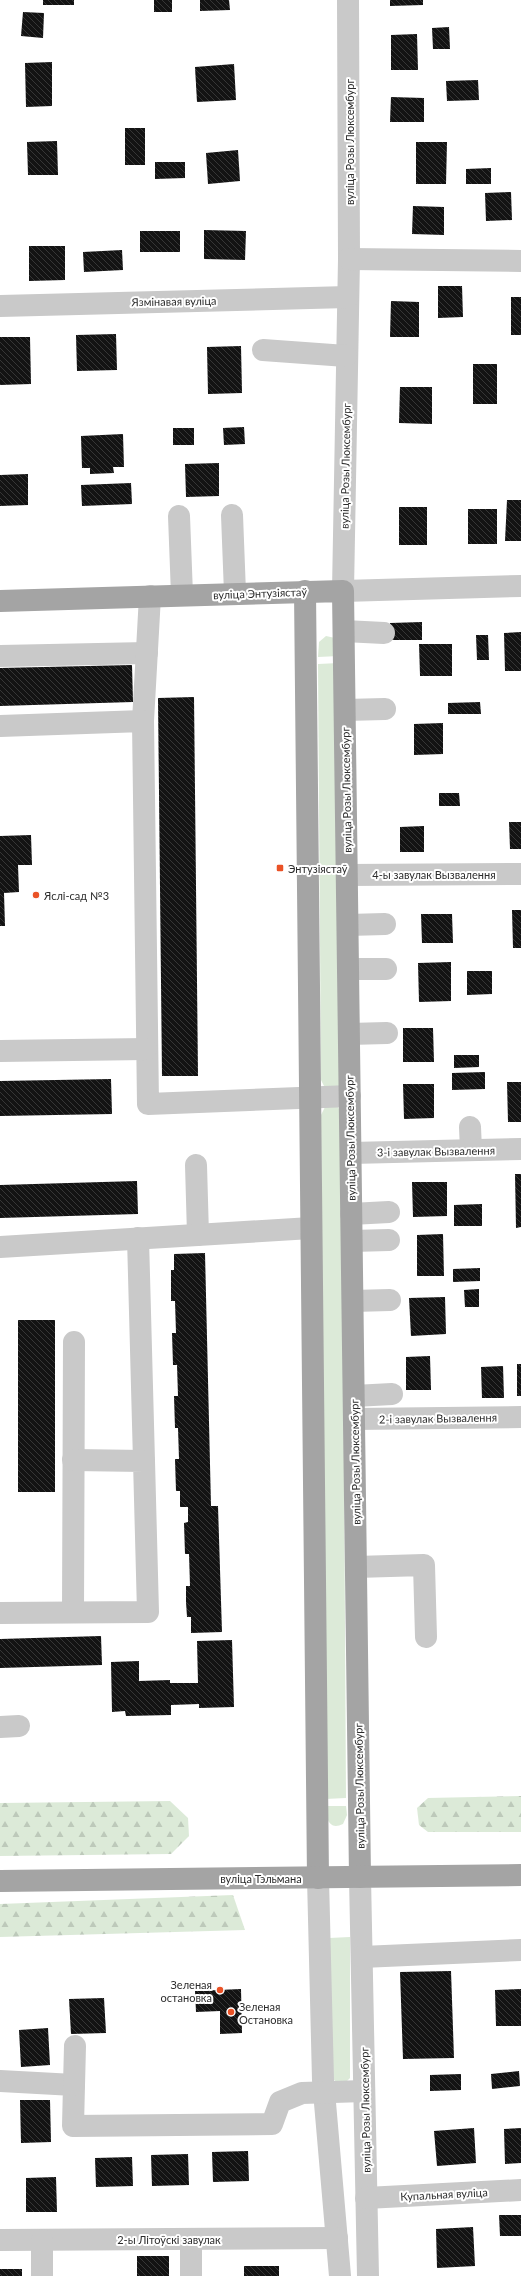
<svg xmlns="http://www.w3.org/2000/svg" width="521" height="2276" viewBox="0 0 521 2276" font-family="Lato,sans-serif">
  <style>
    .grass { fill: #dcead8 }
    .forest { fill: url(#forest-firs) }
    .building { fill: url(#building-back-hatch) }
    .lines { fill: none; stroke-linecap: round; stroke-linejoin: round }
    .minor { stroke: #c9c9c9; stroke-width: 22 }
    .major { stroke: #a4a4a4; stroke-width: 22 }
    .poi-dot { fill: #ea5226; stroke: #fff; stroke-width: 1.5 }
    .labels { text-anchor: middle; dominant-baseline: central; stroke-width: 4; stroke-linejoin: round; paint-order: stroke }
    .street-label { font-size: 11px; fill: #2c2c2c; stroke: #fff }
    .poi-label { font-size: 11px; fill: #2c2c2c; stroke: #fff; text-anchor: start }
  </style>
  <defs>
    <pattern id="forest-firs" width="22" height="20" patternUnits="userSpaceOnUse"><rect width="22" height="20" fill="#dcead8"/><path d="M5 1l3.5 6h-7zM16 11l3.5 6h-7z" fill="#bdc9ba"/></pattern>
    <pattern id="building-back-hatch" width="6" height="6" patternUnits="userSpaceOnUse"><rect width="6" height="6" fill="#131313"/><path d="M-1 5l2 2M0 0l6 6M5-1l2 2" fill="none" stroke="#363636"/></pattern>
  </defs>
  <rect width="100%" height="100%" fill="#fff"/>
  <g class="grass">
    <polygon points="326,636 335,638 339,656 318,657 319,642"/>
    <polygon points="339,663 342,1079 338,1088 325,1088 321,1080 318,664"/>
    <polygon points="325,1107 338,1107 342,1115 346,1798 325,1799 321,1115"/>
    <path d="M326 1806H346L347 1815 343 1824C328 1831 326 1817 326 1806Z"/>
    <polygon points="350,1937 350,2078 344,2084 339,2084 333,2079 329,1938"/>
  </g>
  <g class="forest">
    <polygon points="521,1796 521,1832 428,1832 419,1825 417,1808 428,1798"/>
    <polygon points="170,1801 188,1818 189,1836 171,1854 0,1856 0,1803"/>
    <polygon points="233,1895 245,1930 0,1937 0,1904"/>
  </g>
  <g class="building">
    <rect x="43" y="0" width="31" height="5"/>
    <rect x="154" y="0" width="18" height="12"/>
    <polygon points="200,0 229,0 230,10 200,11"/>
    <polygon points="390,0 423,0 423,5 390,6"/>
    <polygon points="23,12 44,13 43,38 21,36"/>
    <polygon points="449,27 450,49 433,49 432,28"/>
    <polygon points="417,34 418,70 391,70 391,35"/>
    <polygon points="52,62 52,106 26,107 25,63"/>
    <polygon points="234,64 236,100 197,102 195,67"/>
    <polygon points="478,80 479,100 447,101 446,81"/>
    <polygon points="391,97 424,98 424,122 390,122"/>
    <rect x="125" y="128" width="20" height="37"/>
    <polygon points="57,141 58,175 28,175 27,142"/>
    <polygon points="416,142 447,142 446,184 416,184"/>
    <polygon points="238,150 240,181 208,184 206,153"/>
    <polygon points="155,162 185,162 185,178 155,179"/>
    <polygon points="491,168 491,184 466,184 466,169"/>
    <polygon points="511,192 512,220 486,221 485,193"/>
    <polygon points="413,206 444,207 444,235 412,234"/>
    <polygon points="204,230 246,231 245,260 204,259"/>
    <rect x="140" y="231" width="40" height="21"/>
    <polygon points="29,246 65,246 65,280 29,281"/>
    <polygon points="122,250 123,270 84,272 83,252"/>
    <polygon points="438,286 462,286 463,317 438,318"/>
    <rect x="511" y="297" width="10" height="38"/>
    <polygon points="391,301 419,302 419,337 390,337"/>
    <polygon points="116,334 117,370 77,371 76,335"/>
    <polygon points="0,337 30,337 31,384 0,385"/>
    <polygon points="241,346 242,393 208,394 207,347"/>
    <rect x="473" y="364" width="24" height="40"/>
    <polygon points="400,387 432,387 432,424 399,423"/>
    <polygon points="244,427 245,444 224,445 223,428"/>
    <rect x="173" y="428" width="21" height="17"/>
    <polygon points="123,434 124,467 113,467 114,473 90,474 90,468 82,468 81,436"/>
    <polygon points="219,463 219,496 186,497 185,464"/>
    <polygon points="28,474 28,505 0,506 0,475"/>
    <polygon points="131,483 132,504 82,506 81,485"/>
    <polygon points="507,500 521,500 521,541 505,541"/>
    <rect x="399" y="507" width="28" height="38"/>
    <rect x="468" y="509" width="29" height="35"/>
    <polygon points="422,622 422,640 390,640 390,623"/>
    <polygon points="521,632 521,671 505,671 504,633"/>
    <polygon points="476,635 488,635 489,660 477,660"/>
    <polygon points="419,644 452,644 452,676 420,676"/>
    <polygon points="132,665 133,702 0,706 0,668"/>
    <polygon points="194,697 198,1076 162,1076 158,698"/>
    <polygon points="480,702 481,714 448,714 448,703"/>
    <polygon points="443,723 443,754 414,755 414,724"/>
    <polygon points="439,793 459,793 460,806 439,806"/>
    <polygon points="509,822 521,822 521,849 510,849"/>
    <polygon points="424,826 424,852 400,852 400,827"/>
    <polygon points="31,835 32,865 18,865 19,892 4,893 5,926 0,926 0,836"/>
    <polygon points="512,910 521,910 521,948 513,948"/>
    <polygon points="421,914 452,914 453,943 422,943"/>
    <polygon points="451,962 451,1001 419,1002 418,963"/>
    <polygon points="467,971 492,971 492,994 467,995"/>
    <polygon points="403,1028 433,1028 434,1062 403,1062"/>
    <polygon points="454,1055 479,1055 479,1067 454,1068"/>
    <polygon points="485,1072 485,1089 452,1090 452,1073"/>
    <polygon points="111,1079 112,1114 0,1116 0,1081"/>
    <polygon points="507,1082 521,1082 521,1122 508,1122"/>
    <polygon points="403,1084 434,1084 434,1118 404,1119"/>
    <polygon points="515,1174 521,1174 521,1227 516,1228"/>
    <polygon points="137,1181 138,1214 0,1218 0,1185"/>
    <polygon points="412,1182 447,1182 447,1216 413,1217"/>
    <polygon points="482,1204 482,1226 454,1226 454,1205"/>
    <polygon points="443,1234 444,1276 417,1276 417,1235"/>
    <polygon points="205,1253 211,1506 218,1506 222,1632 191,1633 191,1617 187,1617 186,1602 186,1586 190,1586 189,1554 185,1554 184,1523 188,1522 188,1507 180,1507 180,1491 176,1491 175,1459 179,1459 178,1428 175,1428 174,1396 178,1396 177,1365 173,1365 172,1333 176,1333 175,1301 171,1301 171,1270 174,1270 174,1254"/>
    <polygon points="480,1268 480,1281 453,1282 453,1269"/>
    <polygon points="479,1289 479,1307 465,1307 464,1290"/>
    <polygon points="445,1297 446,1334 411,1336 409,1298"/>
    <rect x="18" y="1320" width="37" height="172"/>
    <polygon points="430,1356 431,1390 406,1390 406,1357"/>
    <rect x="517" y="1364" width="4" height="32"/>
    <polygon points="503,1366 504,1398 482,1398 481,1367"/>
    <polygon points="101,1636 102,1665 0,1668 0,1639"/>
    <polygon points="232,1640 234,1707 199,1708 199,1704 171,1705 171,1715 126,1716 125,1711 112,1712 111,1662 139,1661 139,1681 170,1680 170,1683 198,1683 197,1641"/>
    <polygon points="451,1971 454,2058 403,2059 400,1972"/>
    <polygon points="241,1989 242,2033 220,2034 220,2011 196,2012 195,1991"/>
    <polygon points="521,1989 521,2026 496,2026 495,1990"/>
    <polygon points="104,1998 106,2033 71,2034 69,1999"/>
    <polygon points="48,2028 50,2065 21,2067 19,2030"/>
    <polygon points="519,2071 520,2086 492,2089 491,2074"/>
    <polygon points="461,2074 461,2090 430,2091 430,2075"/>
    <polygon points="20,2100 50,2100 51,2142 21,2143"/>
    <polygon points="474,2128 476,2163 437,2166 434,2131"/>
    <polygon points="521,2128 521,2163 505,2164 504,2129"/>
    <polygon points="248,2151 249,2181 213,2182 212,2152"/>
    <polygon points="188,2154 189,2185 152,2186 151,2155"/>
    <polygon points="132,2157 133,2186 96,2187 95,2158"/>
    <polygon points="56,2177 57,2212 26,2212 26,2178"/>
    <polygon points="499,2215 521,2215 521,2236 500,2236"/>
    <polygon points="473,2227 475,2266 437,2268 436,2229"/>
    <rect x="137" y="2256" width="32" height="20"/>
    <rect x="244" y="2266" width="35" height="10"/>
    <rect x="0" y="2269" width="22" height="7"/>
  </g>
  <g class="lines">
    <g class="minor">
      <polyline points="348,0 349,259 343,591 521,586"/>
      <polyline points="349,259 521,261"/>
      <polyline points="0,306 348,297"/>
      <polyline points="263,350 346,356"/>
      <polyline points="232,515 235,593"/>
      <polyline points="179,516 182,595"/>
      <polyline points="344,631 384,633"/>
      <polyline points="0,656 147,653"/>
      <polyline points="345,710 385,709"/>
      <polyline points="143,721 150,596"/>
      <polyline points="0,726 143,721 148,1104 350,1096"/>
      <polyline points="347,875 521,874"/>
      <polyline points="348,925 385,924"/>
      <polyline points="348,969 386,969"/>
      <polyline points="349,1034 387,1033"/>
      <polyline points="0,1051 146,1049"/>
      <polyline points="470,1127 471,1150"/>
      <polyline points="351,1153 521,1149"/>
      <polyline points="196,1165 198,1235"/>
      <polyline points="351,1214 389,1212"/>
      <polyline points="138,1238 144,1461"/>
      <polyline points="352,1241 389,1240"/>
      <polyline points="0,1247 311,1228"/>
      <polyline points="353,1301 390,1300"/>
      <polyline points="354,1396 392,1394"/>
      <polyline points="354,1419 521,1417"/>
      <polyline points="356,1567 424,1565 426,1637"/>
      <polyline points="73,1612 74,1342"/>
      <polyline points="0,1613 148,1612 144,1461 73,1460"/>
      <polyline points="0,1727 19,1726"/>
      <polyline points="360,1877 368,2276"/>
      <polyline points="318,1878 323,2080 340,2276"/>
      <polyline points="362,1957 521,1950"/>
      <polyline points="0,2081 74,2085 73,2126 272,2124 280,2102 302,2093 364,2091"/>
      <polyline points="74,2085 75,2046"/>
      <polyline points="366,2198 521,2190"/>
      <polyline points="191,2239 191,2276"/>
      <polyline points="0,2240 337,2238"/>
      <polyline points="42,2240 42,2276"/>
    </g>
    <g class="major">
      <polyline points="305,591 318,1878"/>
      <polyline points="0,601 343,591 360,1877"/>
      <polyline points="0,1881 521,1875"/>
    </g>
  </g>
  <g class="poi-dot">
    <rect x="276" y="864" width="8" height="8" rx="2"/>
    <circle cx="36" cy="895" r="4"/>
    <circle cx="220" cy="1990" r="4"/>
    <circle cx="231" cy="2012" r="4"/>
  </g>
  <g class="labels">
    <g class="street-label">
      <text transform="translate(349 142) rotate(-90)">вуліца Розы Люксембург</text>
      <text transform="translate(174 301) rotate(-1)">Язмінавая вуліца</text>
      <text transform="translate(345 466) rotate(-89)">вуліца Розы Люксембург</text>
      <text transform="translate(260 593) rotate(-2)">вуліца Энтузіястаў</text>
      <text transform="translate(346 790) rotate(-91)">вуліца Розы Люксембург</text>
      <text x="434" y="874">4-ы завулак Вызвалення</text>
      <text transform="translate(350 1138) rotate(-91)">вуліца Розы Люксембург</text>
      <text transform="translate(436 1151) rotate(-1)">3-і завулак Вызвалення</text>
      <text transform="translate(438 1418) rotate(-1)">2-і завулак Вызвалення</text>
      <text transform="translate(355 1462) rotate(-91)">вуліца Розы Люксембург</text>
      <text transform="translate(359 1786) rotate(-91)">вуліца Розы Люксембург</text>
      <text x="261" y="1878">вуліца Тэльмана</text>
      <text transform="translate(365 2110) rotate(-91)">вуліца Розы Люксембург</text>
      <text transform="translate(444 2194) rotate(-3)">Купальная вуліца</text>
      <text x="169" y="2239">2-ы Літоўскі завулак</text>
    </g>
    <g class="poi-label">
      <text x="288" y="868">Энтузіястаў</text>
      <text x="44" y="895">Яслі-сад №3</text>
      <text x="212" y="1984" text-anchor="end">Зеленая<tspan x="212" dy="13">остановка</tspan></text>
      <text x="239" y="2006">Зеленая<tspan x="239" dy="13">Остановка</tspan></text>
    </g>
  </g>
</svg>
